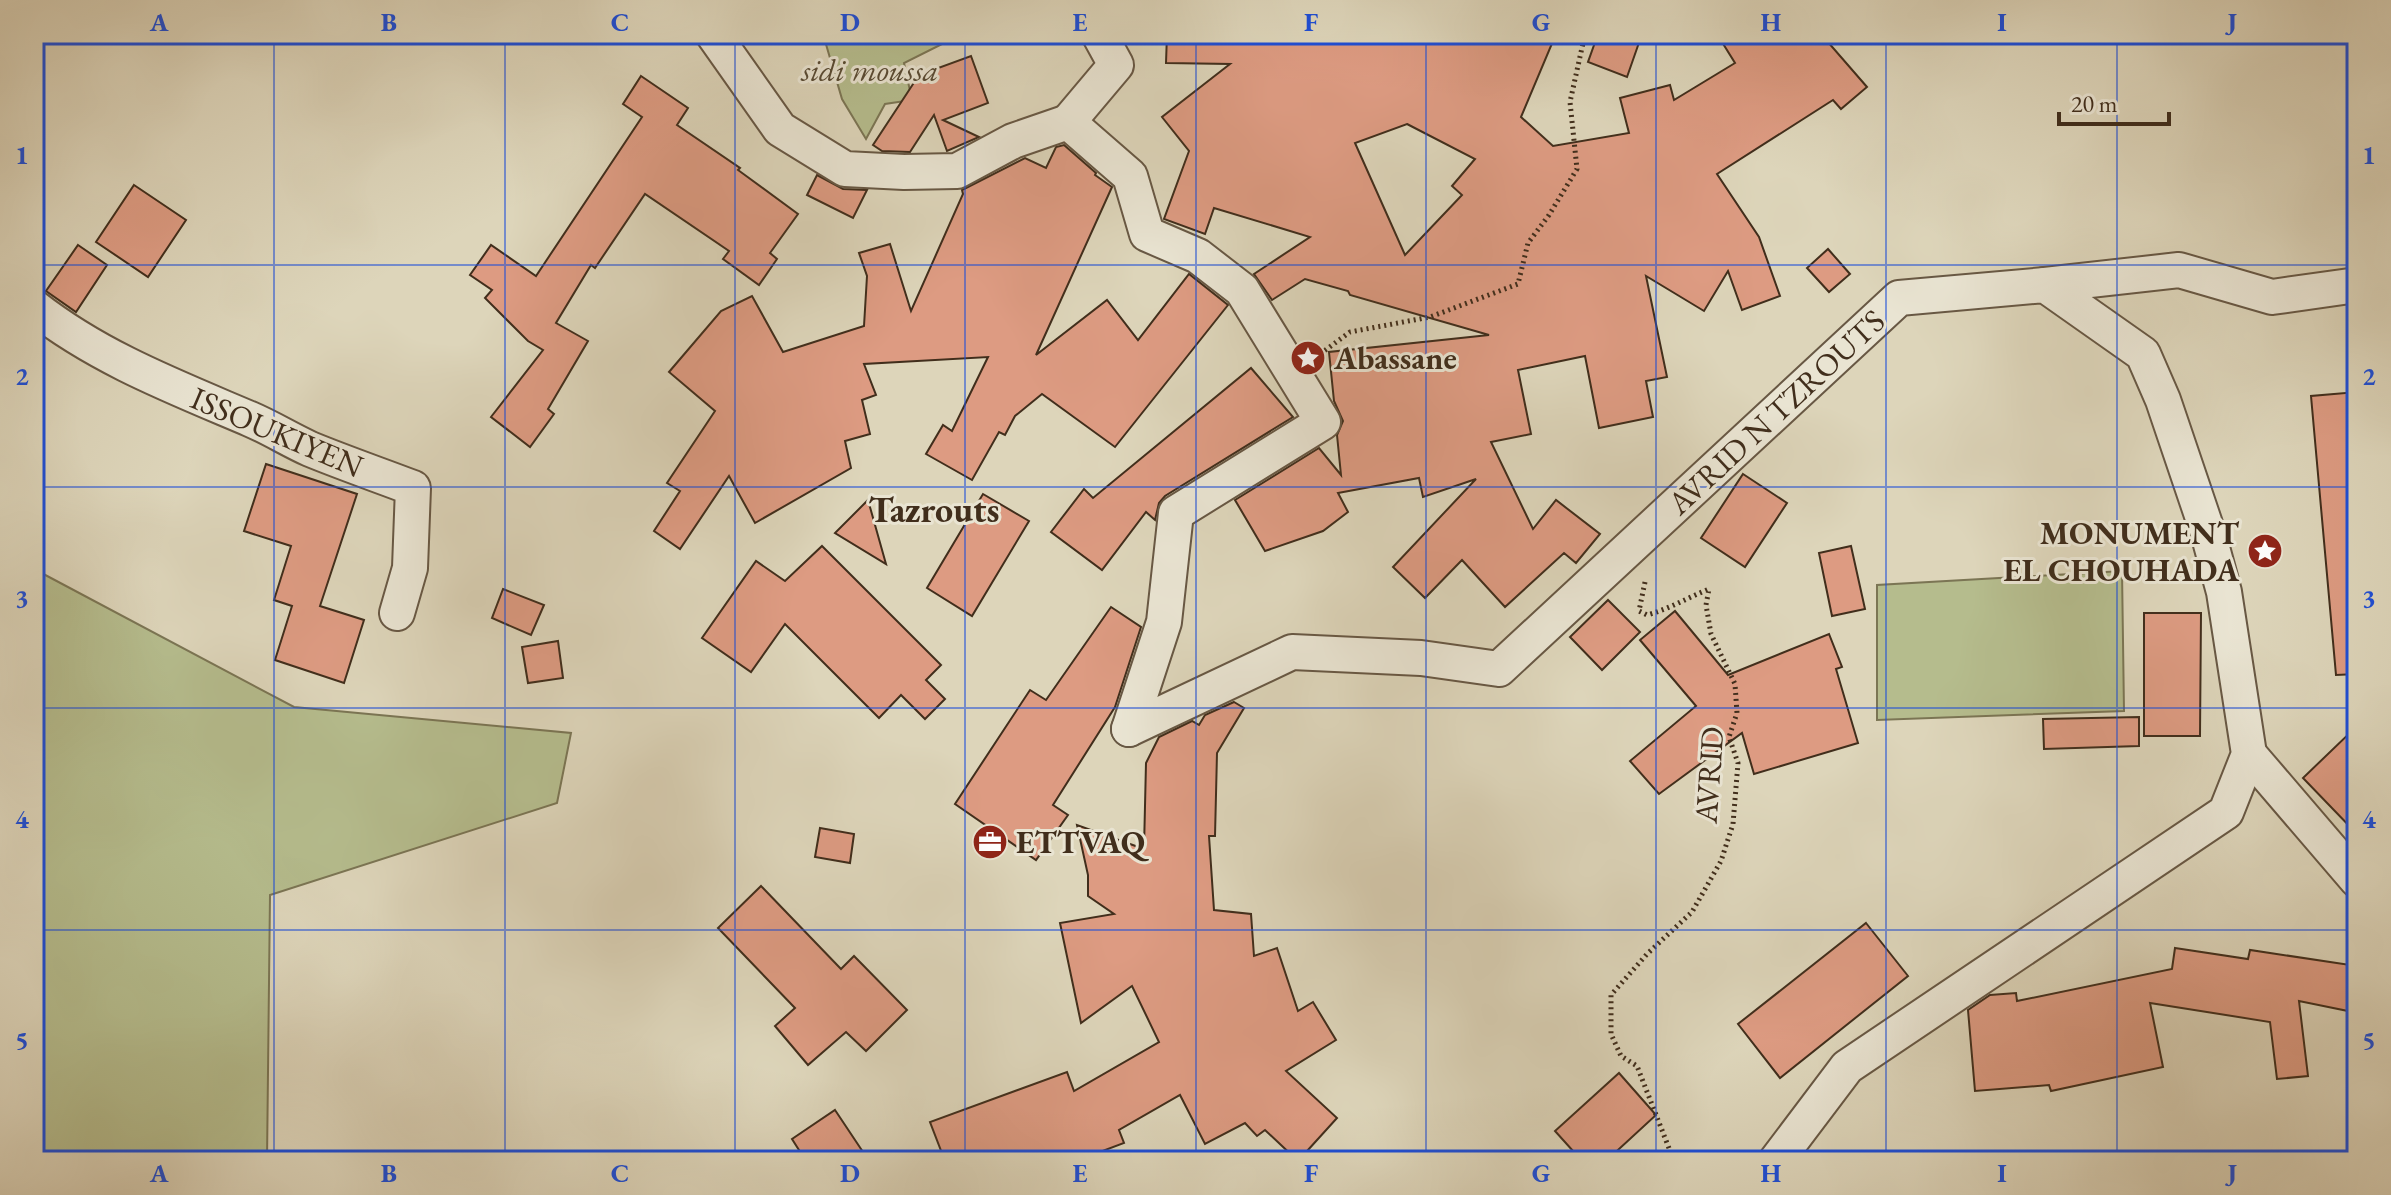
<svg xmlns="http://www.w3.org/2000/svg" width="2391" height="1195" viewBox="0 0 2391 1195" font-family="'EB Garamond',serif">
  <style>
    .green { fill: #b5bc8d; stroke: #7b7554; stroke-width: 2 }
    .building { fill: #dd9b82; stroke: #412e1c; stroke-width: 2; fill-rule: evenodd }
    .lines { fill: none; stroke-linecap: round; stroke-linejoin: round }
    .minor-casing { stroke: #685844; stroke-width: 38 }
    .path { stroke: #412e1c; stroke-width: 5; stroke-dasharray: 2 4; stroke-linecap: butt }
    .minor { stroke: #e9e4d2; stroke-width: 34 }
    .grid { fill: none; stroke: #1d4ed8; stroke-width: 2; stroke-opacity: 0.55 }
    .labels { text-anchor: middle; dominant-baseline: central; stroke-width: 6; stroke-linejoin: round; paint-order: stroke }
    .park-label { font-size: 32px; font-style: italic; fill: #584a33; stroke: #e9e4d2 }
    .poi-label { font-size: 32px; font-weight: bold; fill: #412e1c; stroke: #e9e4d2; text-anchor: start }
    .street-label { font-size: 32px; fill: #412e1c; stroke: #e9e4d2 }
    .quarter-label { font-size: 36px; font-weight: bold; fill: #412e1c; stroke: #e9e4d2 }
    .neatline { fill: none; stroke: #1d4ed8; stroke-width: 3 }
    .grid-label { font-size: 26px; text-anchor: middle; font-weight: bold; fill: #1d4ed8 }
  </style>
  <rect width="100%" height="100%" fill="#ddd5ba"/>
  <filter id="stains"><feTurbulence type="fractalNoise" baseFrequency=".0025" numOctaves="4"/><feColorMatrix values="0 0 0 0 .2 0 0 0 0 .09 0 0 0 0 .02 0 0 0 .5 -.17"/></filter>
  <radialGradient id="worn" r=".72"><stop offset=".6" stop-color="#630" stop-opacity="0"/><stop offset="1" stop-color="#630" stop-opacity=".3"/></radialGradient>
  <g class="green">
    <polygon points="823,34 962,34 904,63 912,100 885,104 866,139 842,99"/>
    <polygon points="34,569 294,707 571,733 557,803 270,895 267,1161 34,1161"/>
    <polygon points="2122,571 2124,711 1877,720 1877,585"/>
  </g>
  <g class="building">
    <path d="M1167 34H1556L1521 117 1553 146 1629 133 1620 98 1670 85 1674 100 1735 63 1717 34H1821L1867 87 1841 109 1833 100 1717 174 1759 237 1780 296 1742 310 1728 271 1704 311 1646 276 1667 377 1646 381 1653 417 1599 428 1585 356 1518 370 1531 434 1491 442 1533 529 1556 500 1600 534 1576 563 1564 553 1505 607 1462 560 1425 598 1393 567 1476 479 1423 497 1419 478 1338 493 1348 512 1323 531 1265 551 1235 500 1319 448 1341 475 1337 435 1343 421 1334 401 1329 352 1489 335 1350 295 1348 291 1305 279 1272 300 1254 274 1310 237 1214 208 1205 234 1164 219 1189 151 1162 117 1230 64 1166 63ZM1407 124 1475 159 1452 186 1462 195 1405 255 1355 143Z"/>
    <polygon points="1598,34 1642,34 1627,77 1588,62"/>
    <polygon points="971,56 988,103 943,120 979,137 947,151 934,115 910,152 882,151 873,145 919,75"/>
    <polygon points="641,76 688,108 677,125 740,168 738,170 798,214 770,253 777,259 759,285 723,259 729,251 645,194 595,268 591,265 556,323 588,341 548,409 554,414 530,447 491,417 543,350 528,341 485,298 492,290 470,275 491,245 536,276 642,117 623,104"/>
    <polygon points="1064,145 1096,173 1095,175 1112,187 1036,355 1107,300 1138,340 1189,274 1228,305 1115,447 1042,394 1015,416 1005,435 999,432 972,480 926,454 943,425 952,431 988,357 864,364 876,395 862,400 870,434 845,441 851,468 755,523 729,476 680,549 654,531 680,491 667,483 715,411 669,372 721,311 752,296 783,352 864,326 867,276 859,253 890,244 911,311 963,194 962,190 1025,158 1046,168 1056,147"/>
    <polygon points="817,175 843,189 867,190 853,218 807,195"/>
    <polygon points="134,185 186,220 148,277 96,242"/>
    <polygon points="78,245 107,265 76,312 46,291"/>
    <polygon points="1828,249 1850,274 1829,292 1807,268"/>
    <polygon points="1251,368 1293,417 1165,496 1159,503 1155,520 1146,512 1102,570 1051,532 1084,489 1093,498"/>
    <polygon points="2357,392 2357,674 2336,675 2311,396"/>
    <polygon points="266,464 357,494 320,606 364,620 344,683 275,660 292,606 274,600 291,546 244,531"/>
    <polygon points="1743,474 1787,503 1745,567 1701,538"/>
    <polygon points="983,494 1029,521 972,616 927,588"/>
    <polygon points="868,500 886,564 835,533"/>
    <polygon points="822,546 941,665 926,680 945,699 925,719 901,695 879,718 785,624 751,672 702,638 756,561 785,581"/>
    <polygon points="1851,546 1865,609 1832,616 1819,553"/>
    <polygon points="503,589 544,605 531,635 492,618"/>
    <polygon points="1608,600 1640,632 1602,670 1570,637"/>
    <polygon points="1111,607 1141,627 1115,707 1053,805 1068,815 1036,860 955,804 1030,690 1046,700"/>
    <polygon points="1675,611 1728,675 1829,634 1842,667 1836,669 1858,743 1754,774 1742,733 1659,794 1630,761 1696,706 1640,640"/>
    <polygon points="2144,613 2201,613 2200,736 2144,736"/>
    <polygon points="558,641 563,678 528,683 522,647"/>
    <polygon points="1234,702 1244,708 1217,753 1215,836 1209,836 1214,910 1251,914 1254,956 1277,948 1298,1011 1313,1002 1336,1040 1286,1071 1337,1118 1298,1161 1265,1130 1257,1136 1245,1123 1205,1144 1180,1095 1119,1130 1124,1143 1076,1161 945,1161 930,1122 1067,1072 1074,1091 1159,1042 1132,986 1081,1023 1060,923 1114,914 1088,896 1088,875 1077,825 1144,849 1146,763 1159,737 1192,721 1199,725 1205,715"/>
    <polygon points="2139,717 2139,746 2044,749 2043,719"/>
    <polygon points="2357,726 2357,834 2303,778"/>
    <polygon points="820,828 854,834 850,863 815,857"/>
    <polygon points="761,886 841,969 854,956 907,1010 866,1051 846,1032 808,1065 775,1026 795,1008 718,928"/>
    <polygon points="1866,923 1908,976 1780,1078 1738,1024"/>
    <polygon points="2175,948 2248,959 2250,950 2357,966 2348,1011 2299,1001 2308,1076 2277,1079 2270,1022 2150,1003 2163,1067 2051,1091 2049,1085 1975,1091 1968,1010 1990,995 2016,993 2017,1001 2172,969"/>
    <polygon points="1619,1073 1656,1115 1606,1161 1582,1161 1555,1131"/>
    <polygon points="835,1110 869,1161 806,1161 792,1139"/>
  </g>
  <g class="lines">
    <defs>
      <g id="minor">
        <polyline points="713,34 780,129 845,169 904,172 957,171 1013,141 1068,122"/>
        <polyline points="1099,34 1116,65 1068,122 1130,176 1147,234 1198,256 1242,290 1323,422 1176,513 1164,622 1129,729"/>
        <polyline points="2045,285 2179,270 2272,297 2357,285"/>
        <path d="M34 307C99 358 175 387 250 419 271 428 290 440 310 449 344 463 379 475 413 488L410 568 397 613"/>
        <polyline points="1129,729 1292,652 1421,658 1499,669 1899,298 2045,285 2143,354 2163,400 2208,533 2224,592 2249,754 2226,812 1847,1067 1776,1161"/>
        <polyline points="2249,754 2357,880"/>
      </g>
    </defs>
    <use href="#minor" class="minor-casing"/>
    <g class="path">
      <polyline points="1320,354 1350,332 1430,317 1518,284 1528,243 1549,215 1577,169 1570,102 1585,34"/>
      <path d="M1645 582 1639 611 1647 615C1669 609 1687 598 1709 589L1706 605 1711 634 1735 684 1737 713 1729 737 1738 763 1733 824 1721 861 1692 912 1647 954 1611 995V1034L1621 1056 1637 1066 1674 1161"/>
    </g>
    <use href="#minor" class="minor"/>
  </g>
  <path class="grid" d="M274 34V1161M505 34V1161M735 34V1161M965 34V1161M1196 34V1161M1426 34V1161M1656 34V1161M1886 34V1161M2117 34V1161M34 265H2357M34 487H2357M34 708H2357M34 930H2357"/>
  <defs>
    <symbol id="sight-disc" viewBox="-11 -11 22 22"><circle r="9.5" fill="#8f2418" stroke="#e9e4d2"/><path d="M0-6L1.8-2.2L6-1.7L2.9 1.2L3.7 5.4L0 3.3L-3.7 5.4L-2.9 1.2L-6-1.7L-1.8-2.2Z" fill="#fff"/></symbol>
    <symbol id="office-disc" viewBox="-11 -11 22 22"><circle r="9.5" fill="#8f2418" stroke="#e9e4d2"/><path d="M-6-3h4V-5.5h4V-3h4V5H-6ZM-1-4.5V-3h2v-1.5ZM-6 0V1H6V0Z" fill="#fff"/></symbol>
  </defs>
  <g fill-rule="evenodd">
    <use href="#sight-disc" x="1288" y="338" width="40" height="40"/>
    <use href="#sight-disc" x="2245" y="531" width="40" height="40"/>
    <use href="#office-disc" x="970" y="822" width="40" height="40"/>
  </g>
  <g class="labels">
    <g class="park-label">
      <text x="870" y="70">sidi moussa</text>
    </g>
    <g class="poi-label">
      <text x="1334" y="358">Abassane</text>
      <text x="2239" y="533" text-anchor="end">MONUMENT<tspan x="2239" dy="37">EL CHOUHADA</tspan></text>
      <text x="1016" y="842">ETTVAQ</text>
    </g>
    <g class="street-label">
      <text transform="translate(1776 412) rotate(-43)">AVRID N TZROUTS</text>
      <text transform="translate(277 432) rotate(23)">ISSOUKIYEN</text>
      <text transform="translate(1709 775) rotate(-86)">AVRID</text>
    </g>
    <g class="quarter-label">
      <text x="934" y="509">Tazrouts</text>
    </g>
  </g>
  <rect width="2391" height="1195" fill="none" stroke="#ddd5ba" stroke-width="88"/>
  <path d="M2059 112v12h110v-12" fill="none" stroke="#412e1c" stroke-width="4"/>
  <text x="2071" y="112" font-size="24" fill="#412e1c" stroke="#e9e4d2" stroke-width="6" paint-order="stroke">20 m</text>
  <rect x="44" y="44" width="2303" height="1107" class="neatline"/>
  <g class="grid-label">
    <text x="159" y="31">A</text>
    <text x="389" y="31">B</text>
    <text x="620" y="31">C</text>
    <text x="850" y="31">D</text>
    <text x="1080" y="31">E</text>
    <text x="1311" y="31">F</text>
    <text x="1541" y="31">G</text>
    <text x="1771" y="31">H</text>
    <text x="2002" y="31">I</text>
    <text x="2232" y="31">J</text>
    <text x="22" y="164">1</text>
    <text x="2369" y="164">1</text>
    <text x="22" y="385">2</text>
    <text x="2369" y="385">2</text>
    <text x="22" y="607">3</text>
    <text x="2369" y="607">3</text>
    <text x="22" y="828">4</text>
    <text x="2369" y="828">4</text>
    <text x="22" y="1049">5</text>
    <text x="2369" y="1049">5</text>
    <text x="159" y="1182">A</text>
    <text x="389" y="1182">B</text>
    <text x="620" y="1182">C</text>
    <text x="850" y="1182">D</text>
    <text x="1080" y="1182">E</text>
    <text x="1311" y="1182">F</text>
    <text x="1541" y="1182">G</text>
    <text x="1771" y="1182">H</text>
    <text x="2002" y="1182">I</text>
    <text x="2232" y="1182">J</text>
  </g>
  <rect width="100%" height="100%" filter="url(#stains)"/>
  <rect width="100%" height="100%" fill="url(#worn)"/>
</svg>
